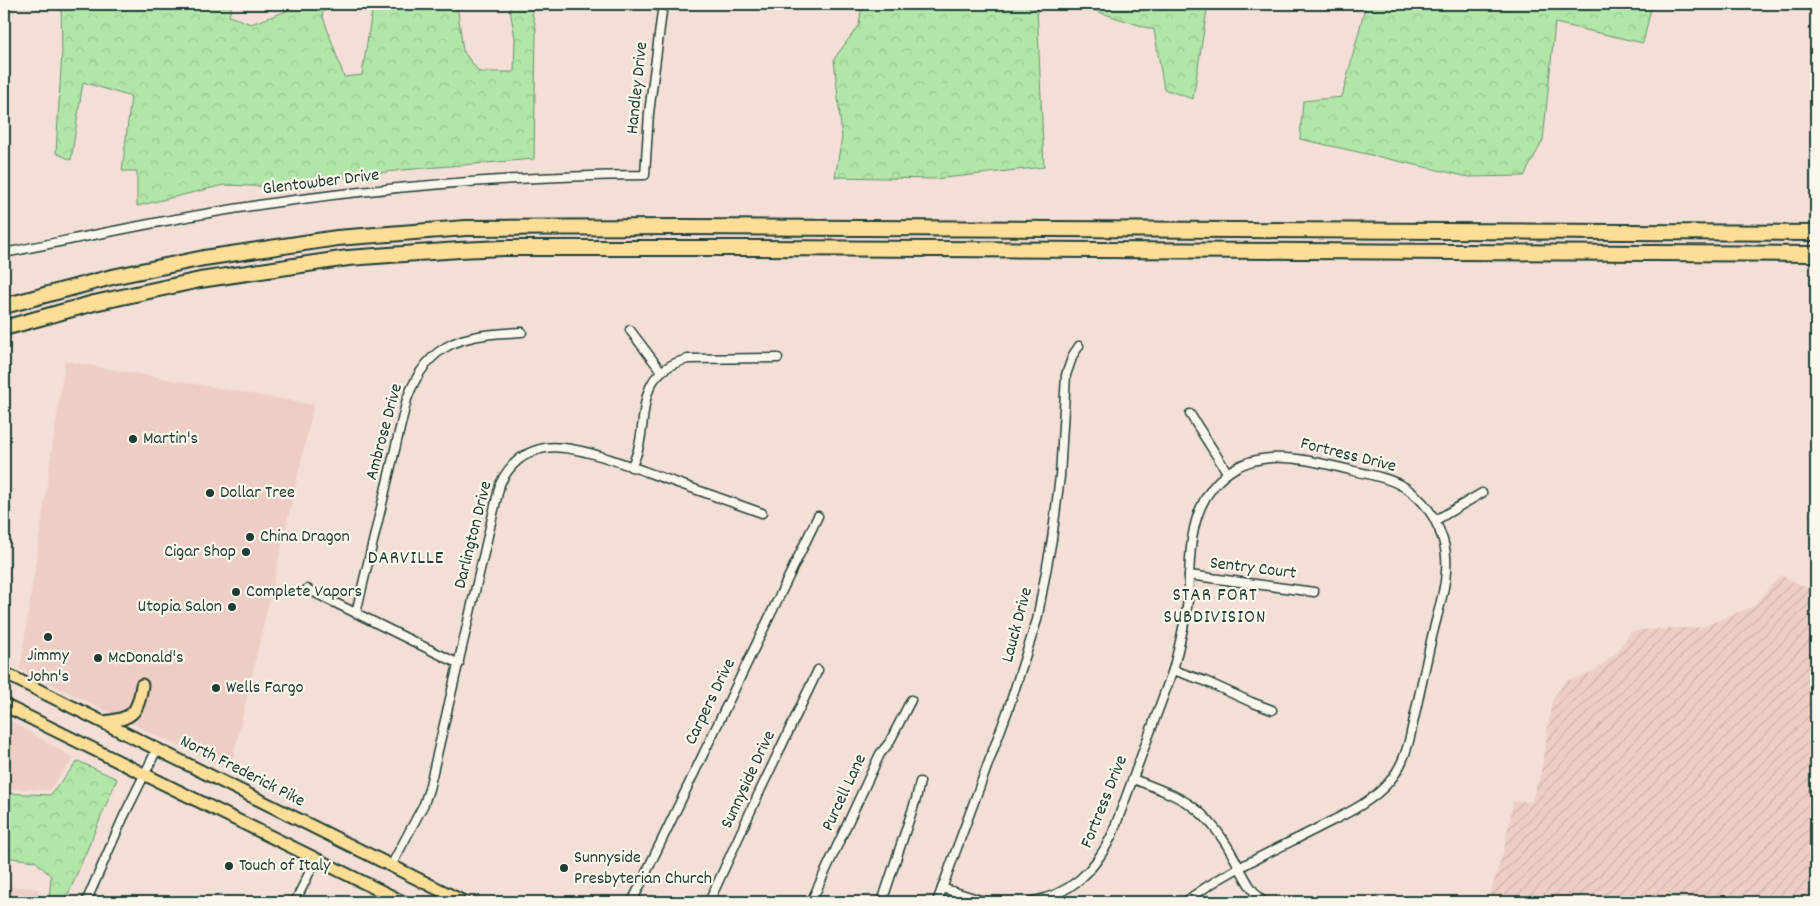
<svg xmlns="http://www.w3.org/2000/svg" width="1820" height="906" viewBox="0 0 1820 906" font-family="Dekko,sans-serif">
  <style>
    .built { fill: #eecec4 }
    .industrial { fill: url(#industrial-furrows) }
    .forest { fill: url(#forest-crowns); stroke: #68926e }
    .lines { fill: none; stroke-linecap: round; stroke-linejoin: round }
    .minor-casing { stroke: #1f3d34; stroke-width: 11 }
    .primary-casing { stroke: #1f3d34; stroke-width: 15 }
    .motorway-casing { stroke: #1f3d34; stroke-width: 18 }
    .minor { stroke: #fbf7ec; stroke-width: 8 }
    .primary { stroke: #fdde96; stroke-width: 11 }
    .motorway { stroke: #fdde96; stroke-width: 14 }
    .poi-dot { fill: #1f3d34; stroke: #fbf7ec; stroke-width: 2 }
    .labels { text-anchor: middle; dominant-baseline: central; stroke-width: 4.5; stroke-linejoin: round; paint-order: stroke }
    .street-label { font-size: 18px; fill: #1f3d34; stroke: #fbf7ec }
    .poi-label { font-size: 18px; fill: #1f3d34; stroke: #fbf7ec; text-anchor: start }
    .neighbourhood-label { font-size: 19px; letter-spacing: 1px; fill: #1f3d34; stroke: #fbf7ec }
  </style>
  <defs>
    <pattern id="industrial-furrows" width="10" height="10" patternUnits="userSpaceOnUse" patternTransform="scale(1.25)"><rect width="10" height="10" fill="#eecec4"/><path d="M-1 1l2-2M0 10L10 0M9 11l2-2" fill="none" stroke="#ccb2a9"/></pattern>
    <pattern id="forest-crowns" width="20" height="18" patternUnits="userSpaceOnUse" patternTransform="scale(1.25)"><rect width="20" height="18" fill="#b1e6a8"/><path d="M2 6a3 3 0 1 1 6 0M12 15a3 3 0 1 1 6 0" fill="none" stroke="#98c691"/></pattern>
  </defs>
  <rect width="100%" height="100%" fill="#f3dfd5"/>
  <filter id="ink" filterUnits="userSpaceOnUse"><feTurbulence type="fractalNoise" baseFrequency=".02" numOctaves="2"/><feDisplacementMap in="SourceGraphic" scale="10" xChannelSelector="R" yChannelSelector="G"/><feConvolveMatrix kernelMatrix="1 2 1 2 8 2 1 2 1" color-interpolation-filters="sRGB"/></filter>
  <g filter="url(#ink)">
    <g class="built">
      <polygon points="65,361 314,405 230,771 20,669"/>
      <polygon points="4,717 74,758 49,790 4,788"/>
      <polygon points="4,886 39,889 38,902 4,902"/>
    </g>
    <polygon class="industrial" points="1780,575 1816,592 1816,902 1487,902 1504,850 1513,801 1531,802 1541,772 1552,700 1566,681 1593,672 1615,654 1631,632 1642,630 1702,627 1754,606"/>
    <g class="forest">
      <polygon points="61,4 232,4 229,16 251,24 287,11 286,4 331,4 322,14 344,77 362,75 373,4 457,4 463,51 479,72 514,72 515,38 509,4 530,4 536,29 534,159 402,170 277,187 224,185 137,206 137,171 122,171 131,97 83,82 71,160 56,153 62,51"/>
      <polygon points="862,4 1029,4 1030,11 1037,7 1044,167 935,179 835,177 842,137 834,59 859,25"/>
      <polygon points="1074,4 1208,4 1193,99 1164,89 1154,30"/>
      <polygon points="1366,4 1652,4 1643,43 1555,23 1543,140 1524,176 1469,177 1300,139 1303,101 1342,97"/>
      <polygon points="78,761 117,779 65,902 49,902 51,876 35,861 4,857 4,793 50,795"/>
    </g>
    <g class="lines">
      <defs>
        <g id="minor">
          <path d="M4 253C95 235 187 215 279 202 400 185 523 176 645 175L649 113 663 4"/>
          <polyline points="630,330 661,371"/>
          <polyline points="1190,414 1227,472"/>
          <path d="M631 467C654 426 627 374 688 359L778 358"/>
          <polyline points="1436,520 1482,493"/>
          <polyline points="1189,575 1314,592"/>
          <polyline points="307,589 459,664"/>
          <path d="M356 613 407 399C429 339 465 335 522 332"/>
          <polyline points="1173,670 1205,681 1251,702 1272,710"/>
          <path d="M1133 779C1183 798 1204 805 1232 854 1242 871 1249 890 1264 902"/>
          <path d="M391 866 424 804 429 789 500 484C509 465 523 452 545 448 574 442 639 470 669 480 700 491 731 502 762 513"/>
          <polyline points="942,888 987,902"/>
          <polyline points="86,902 123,818 157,749"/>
          <polyline points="295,902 316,859"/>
          <polyline points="632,902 818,516"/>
          <polyline points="709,902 758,795 818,670"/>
          <polyline points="811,902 880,754 889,743 911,700"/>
          <polyline points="882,902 916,799 920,782"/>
          <polyline points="937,902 1008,710 1037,620 1052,539 1060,476 1066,375 1073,355 1079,346"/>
          <path d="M1030 902C1071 894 1094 872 1112 835L1173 670C1179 647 1185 624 1188 600 1190 566 1188 527 1206 497 1240 442 1298 457 1350 470 1370 475 1393 478 1410 491 1427 503 1437 521 1443 540 1453 572 1438 609 1431 641 1424 673 1417 705 1410 737 1406 753 1401 768 1389 782 1370 804 1341 816 1316 829 1271 852 1224 872 1185 902"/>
        </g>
        <g id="primary">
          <polyline points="4,673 464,902"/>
          <polyline points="4,705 403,902"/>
          <path d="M103 722C132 719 138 714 142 685"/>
        </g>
        <g id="motorway">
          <polyline points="4,306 112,277 204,258 337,238 466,228 684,227 1816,233"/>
          <polyline points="4,328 94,303 200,280 348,258 459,250 504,248 758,248 1816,254"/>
        </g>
      </defs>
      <use href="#minor" class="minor-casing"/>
      <use href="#primary" class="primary-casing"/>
      <use href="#motorway" class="motorway-casing"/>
      <use href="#minor" class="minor"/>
      <use href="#primary" class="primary"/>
      <use href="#motorway" class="motorway"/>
    </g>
  </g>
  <g class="poi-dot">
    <circle cx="133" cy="439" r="5"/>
    <circle cx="210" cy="493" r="5"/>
    <circle cx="250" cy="537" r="5"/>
    <circle cx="246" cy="552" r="5"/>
    <circle cx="236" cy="592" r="5"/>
    <circle cx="232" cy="607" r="5"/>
    <circle cx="48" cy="637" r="5"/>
    <circle cx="98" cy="658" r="5"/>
    <circle cx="216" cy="688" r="5"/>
    <circle cx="229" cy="866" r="5"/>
    <circle cx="564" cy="868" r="5"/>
  </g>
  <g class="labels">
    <g class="street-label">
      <text transform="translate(638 88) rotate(-84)">Handley Drive</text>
      <text transform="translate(321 183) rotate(-7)">Glentowber Drive</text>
      <text transform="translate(385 432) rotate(-75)">Ambrose Drive</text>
      <text transform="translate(1348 456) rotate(14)">Fortress Drive</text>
      <text transform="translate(474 535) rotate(-76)">Darlington Drive</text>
      <text transform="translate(1253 569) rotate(7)">Sentry Court</text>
      <text transform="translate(1018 625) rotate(-75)">Lauck Drive</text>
      <text transform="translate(711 702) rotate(-64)">Carpers Drive</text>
      <text transform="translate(242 772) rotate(27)">North Frederick Pike</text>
      <text transform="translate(749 780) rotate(-65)">Sunnyside Drive</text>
      <text transform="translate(845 793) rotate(-65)">Purcell Lane</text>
      <text transform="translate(1105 802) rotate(-68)">Fortress Drive</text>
    </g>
    <g class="poi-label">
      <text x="143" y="439">Martin's</text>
      <text x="220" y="493">Dollar Tree</text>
      <text x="260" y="537">China Dragon</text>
      <text x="236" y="552" text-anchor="end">Cigar Shop</text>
      <text x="246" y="592">Complete Vapors</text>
      <text x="222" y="607" text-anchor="end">Utopia Salon</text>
      <text x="48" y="656" text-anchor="middle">Jimmy<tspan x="48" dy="21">John's</tspan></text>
      <text x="108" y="658">McDonald's</text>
      <text x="226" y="688">Wells Fargo</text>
      <text x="574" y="858">Sunnyside<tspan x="574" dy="21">Presbyterian Church</tspan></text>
      <text x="239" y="866">Touch of Italy</text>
    </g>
    <g class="neighbourhood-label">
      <text x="406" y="559">DARVILLE</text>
      <text x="1215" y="596">STAR FORT<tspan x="1215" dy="22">SUBDIVISION</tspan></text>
    </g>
  </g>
  <rect width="1820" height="906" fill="none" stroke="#fbf7ec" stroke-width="20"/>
  <rect x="10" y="10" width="1800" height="886" fill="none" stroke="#1f3d34" stroke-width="2" filter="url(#ink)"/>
</svg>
